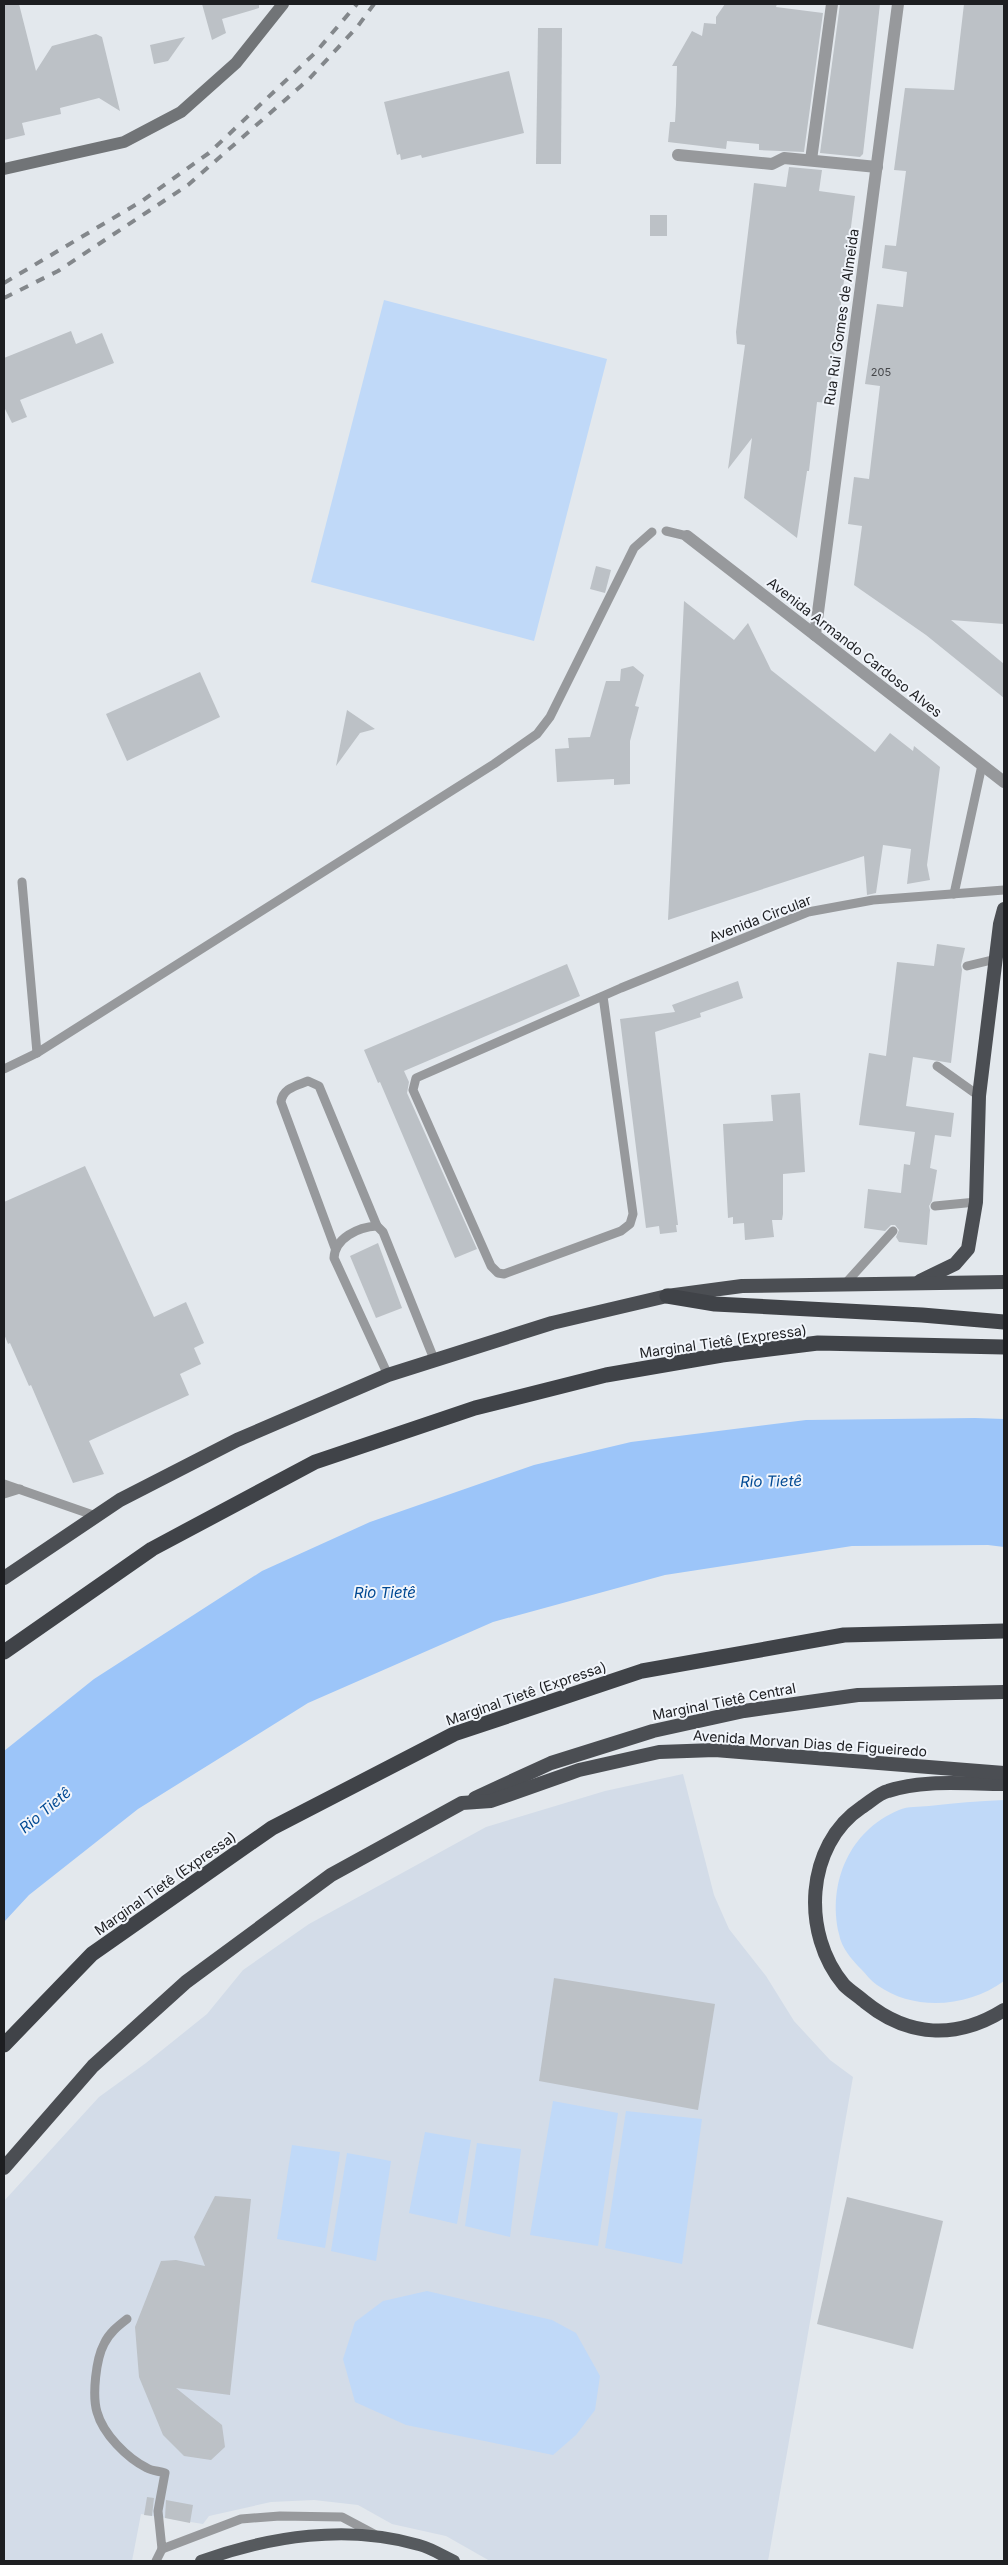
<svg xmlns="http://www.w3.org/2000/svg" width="1008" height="2565" viewBox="0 0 1008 2565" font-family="Inter,sans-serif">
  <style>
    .built { fill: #d3dce8 }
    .green { fill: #c0d9f8 }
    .water { fill: #9cc5f9 }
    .building { fill: #bcc1c6 }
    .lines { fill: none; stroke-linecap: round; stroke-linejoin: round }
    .service { stroke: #97999c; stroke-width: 9 }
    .minor { stroke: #97999c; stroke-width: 12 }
    .tertiary { stroke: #97999c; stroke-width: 12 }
    .secondary { stroke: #717477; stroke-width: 12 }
    .primary { stroke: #565a5e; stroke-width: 12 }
    .trunk { stroke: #4b4e53; stroke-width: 14 }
    .motorway { stroke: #404348; stroke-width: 15 }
    .rail { stroke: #83878b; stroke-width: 4; stroke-dasharray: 9 9; stroke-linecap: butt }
    .labels { text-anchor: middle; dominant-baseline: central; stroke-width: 4; stroke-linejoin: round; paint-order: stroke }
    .number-label { font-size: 11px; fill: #45474a }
    .street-label { font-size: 14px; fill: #1d1e21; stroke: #f1f5fb }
    .water-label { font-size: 15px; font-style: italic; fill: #004993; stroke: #f1f5fb }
  </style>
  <rect width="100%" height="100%" fill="#e3e8ed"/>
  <polygon class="built" points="683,1774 714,1895 729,1929 766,1976 794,2021 830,2060 853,2077 768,2561 490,2561 446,2536 392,2524 358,2505 314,2500 271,2502 209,2516 203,2524 141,2514 132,2561 4,2561 4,2201 99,2097 146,2063 207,2014 243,1970 309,1924 486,1827 605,1791"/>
  <g class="green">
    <polygon points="384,300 607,359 534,641 311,582"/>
    <path d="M1004 1800V1981C968 2007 915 2012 877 1985 871 1981 866 1974 861 1969 852 1960 841 1947 839 1934 827 1883 850 1830 899 1810 908 1806 919 1807 929 1806 954 1803 979 1801 1004 1800Z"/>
    <polygon points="553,2101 618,2113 598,2246 530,2235"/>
    <polygon points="626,2111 702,2119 682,2264 605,2248"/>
    <polygon points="425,2132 471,2140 457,2224 409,2213"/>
    <polygon points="477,2143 521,2149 510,2237 465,2226"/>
    <polygon points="292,2145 340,2152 325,2248 277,2239"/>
    <polygon points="347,2153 391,2161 376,2261 331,2251"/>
    <polygon points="427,2291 552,2320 576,2333 600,2376 595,2410 576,2435 553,2455 406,2425 355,2402 343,2359 355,2322 383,2301"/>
  </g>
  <polygon class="water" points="975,1418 1004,1419 1004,1547 988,1545 852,1546 665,1575 493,1622 308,1703 138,1809 29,1895 4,1922 4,1751 94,1679 262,1571 370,1522 534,1465 631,1442 806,1420"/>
  <g class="building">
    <polygon points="4,4 19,4 36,71 52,46 96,34 102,37 120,111 99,98 60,108 61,114 22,123 25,135 4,140"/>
    <polygon points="202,4 259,4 259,8 222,19 226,33 212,40"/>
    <polygon points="725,4 777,4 776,7 823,13 804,152 759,150 759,144 727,141 726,149 668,142 670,122 675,122 676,105 677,66 672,66 692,31 702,36 704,23 716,24 716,17"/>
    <polygon points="840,4 880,4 863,154 860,157 820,153"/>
    <polygon points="964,4 1004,4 1004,624 951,620 1004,664 1004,698 926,635 854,585 862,526 848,524 854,477 869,479 880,386 865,384 877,304 903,307 907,272 882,268 885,245 896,246 899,224 906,171 894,170 905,88 954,90"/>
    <polygon points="538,28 562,28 561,164 536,164"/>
    <polygon points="185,37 168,61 154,64 150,45"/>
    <polygon points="509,71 524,133 422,158 421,155 401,160 400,154 397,155 384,102"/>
    <polygon points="789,167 822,170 819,191 855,196 828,403 817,402 809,471 807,471 797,538 744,498 752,438 728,469 745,345 737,344 736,332 754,183 786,187"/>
    <rect x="650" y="215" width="17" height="21"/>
    <polygon points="71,331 76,344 102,333 114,363 20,400 27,417 12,423 4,407 4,358"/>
    <polygon points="596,566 611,570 605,593 590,589"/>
    <polygon points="684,601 734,640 748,623 771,670 875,752 890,733 913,751 914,746 940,767 927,865 930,880 907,884 911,849 883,845 876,893 867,895 864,856 668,920"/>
    <polygon points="633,666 644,675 635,706 639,707 630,741 630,784 614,785 614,779 557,782 555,749 569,748 568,738 590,737 606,681 620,681 621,669"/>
    <polygon points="200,672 220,717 127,761 106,714"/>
    <polygon points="347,710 375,729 360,733 336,766"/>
    <polygon points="937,944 965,948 961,965 962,970 951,1063 913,1057 906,1106 954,1113 951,1137 935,1135 930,1168 937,1170 932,1201 929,1206 930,1210 927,1245 899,1242 896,1237 899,1230 895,1225 891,1225 885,1231 864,1228 868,1189 901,1193 904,1164 910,1165 915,1132 859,1125 869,1053 886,1056 897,962 934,966"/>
    <polygon points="567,964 580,996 404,1071 409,1082 407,1093 477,1249 455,1258 380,1082 378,1083 364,1050"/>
    <polygon points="738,981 743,998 700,1013 701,1017 655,1032 678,1225 676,1225 677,1232 660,1234 659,1226 646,1228 620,1019 675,1012 672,1005"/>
    <polygon points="800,1093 805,1172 783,1174 783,1214 782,1220 772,1220 774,1237 745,1240 744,1223 733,1224 733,1217 728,1218 723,1124 773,1121 771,1095"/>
    <polygon points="85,1166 154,1317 186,1302 204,1343 194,1348 201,1364 180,1374 189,1395 89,1441 104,1474 73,1483 31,1385 29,1386 10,1343 8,1344 4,1334 4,1202"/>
    <polygon points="378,1243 402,1308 376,1318 350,1256"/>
    <polygon points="554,1978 715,2004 698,2110 539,2081"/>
    <polygon points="215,2196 251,2199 230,2395 176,2388 222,2425 225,2447 211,2460 184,2456 163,2435 139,2377 135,2327 161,2261 176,2260 205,2266 194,2237"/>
    <polygon points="847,2197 943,2221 913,2349 817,2324"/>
    <polygon points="147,2497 154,2498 152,2516 144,2515"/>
    <polygon points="166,2500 193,2505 190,2523 165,2518"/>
  </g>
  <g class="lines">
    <g class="service">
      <polyline points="666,531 687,536"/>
      <polyline points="22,882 37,1053"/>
      <polyline points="954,894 982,765"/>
      <polyline points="967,966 996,959"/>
      <polyline points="603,996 633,1214 630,1224 621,1231 504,1274 498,1273 491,1266 413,1090 416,1078 621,988 808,912 873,900 1004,890"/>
      <polyline points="937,1066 979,1096"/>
      <polyline points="4,1069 37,1053 494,764 537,734 550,717 634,548 652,532"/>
      <polyline points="935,1206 976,1202"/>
      <path d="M335 1248 281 1102C283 1088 296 1086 308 1081L319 1086 377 1226"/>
      <polyline points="844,1285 893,1231"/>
      <path d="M388 1375 334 1258C335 1238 358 1227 377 1226L383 1232 434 1359"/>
      <polyline points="4,1484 93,1515"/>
      <polyline points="4,1494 20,1489"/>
      <path d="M127 2319C118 2326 109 2333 104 2344 96 2359 92 2395 97 2412 103 2434 127 2458 147 2468 152 2471 159 2471 165 2473L158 2511 162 2549 241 2519 280 2516 342 2517 374 2534"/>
      <polyline points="156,2561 162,2549"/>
    </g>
    <g class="minor">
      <polyline points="678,155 772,164 784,158 877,167"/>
      <polyline points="811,160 832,4"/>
      <polyline points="687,536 815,635"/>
    </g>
    <polyline class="tertiary" points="898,4 815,635 1004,782"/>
    <polyline class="secondary" points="4,169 124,142 181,112 236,63 283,4"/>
    <path class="primary" d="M201 2561C270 2536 348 2524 419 2545 431 2548 443 2556 454 2561"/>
    <g class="trunk">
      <polyline points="920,1281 955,1264 968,1249 976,1202 979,1096 1000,924 1004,909"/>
      <polyline points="4,1578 120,1500 237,1440 388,1375 552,1323 667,1296 742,1286 1004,1282"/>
      <path d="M1004 1784C966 1784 924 1779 888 1791 879 1793 870 1802 862 1807 805 1845 801 1934 844 1985 850 1991 858 1996 865 2002 908 2037 956 2040 1004 2010"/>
      <polyline points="475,1798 551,1763 653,1731 744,1711 858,1695 1004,1692"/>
      <polyline points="4,2168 93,2066 186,1982 331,1875 462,1803 491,1801 579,1770 659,1752 715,1750 1004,1773"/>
    </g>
    <g class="motorway">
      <polyline points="667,1296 715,1304 922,1315 1004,1322"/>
      <polyline points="4,1652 152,1549 315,1462 475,1408 606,1375 722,1355 818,1343 1004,1347"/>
      <polyline points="4,2045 92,1954 272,1828 454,1734 642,1671 844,1635 1004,1631"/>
    </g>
    <g class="rail">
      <polyline points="4,283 142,201 209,153 315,53 357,4"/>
      <polyline points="4,298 58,271 188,185 309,79 358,26 374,4"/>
    </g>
  </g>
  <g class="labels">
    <g class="number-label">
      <text x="881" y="372">205</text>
    </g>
    <g class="street-label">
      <text transform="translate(841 317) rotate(-82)">Rua Rui Gomes de Almeida</text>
      <text transform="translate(855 647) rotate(38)">Avenida Armando Cardoso Alves</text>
      <text transform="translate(760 918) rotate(-21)">Avenida Circular</text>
      <text transform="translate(723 1341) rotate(-8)">Marginal Tietê (Expressa)</text>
      <text transform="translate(526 1693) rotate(-19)">Marginal Tietê (Expressa)</text>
      <text transform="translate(724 1701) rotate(-11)">Marginal Tietê Central</text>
      <text transform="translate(810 1743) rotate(4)">Avenida Morvan Dias de Figueiredo</text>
      <text transform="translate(165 1883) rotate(-35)">Marginal Tietê (Expressa)</text>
    </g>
    <g class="water-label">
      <text transform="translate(771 1481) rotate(-1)">Rio Tietê</text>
      <text x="385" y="1592">Rio Tietê</text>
      <text transform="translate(45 1810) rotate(-40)">Rio Tietê</text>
    </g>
  </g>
  <rect width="1008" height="2565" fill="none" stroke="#1d1e21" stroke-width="10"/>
</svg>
